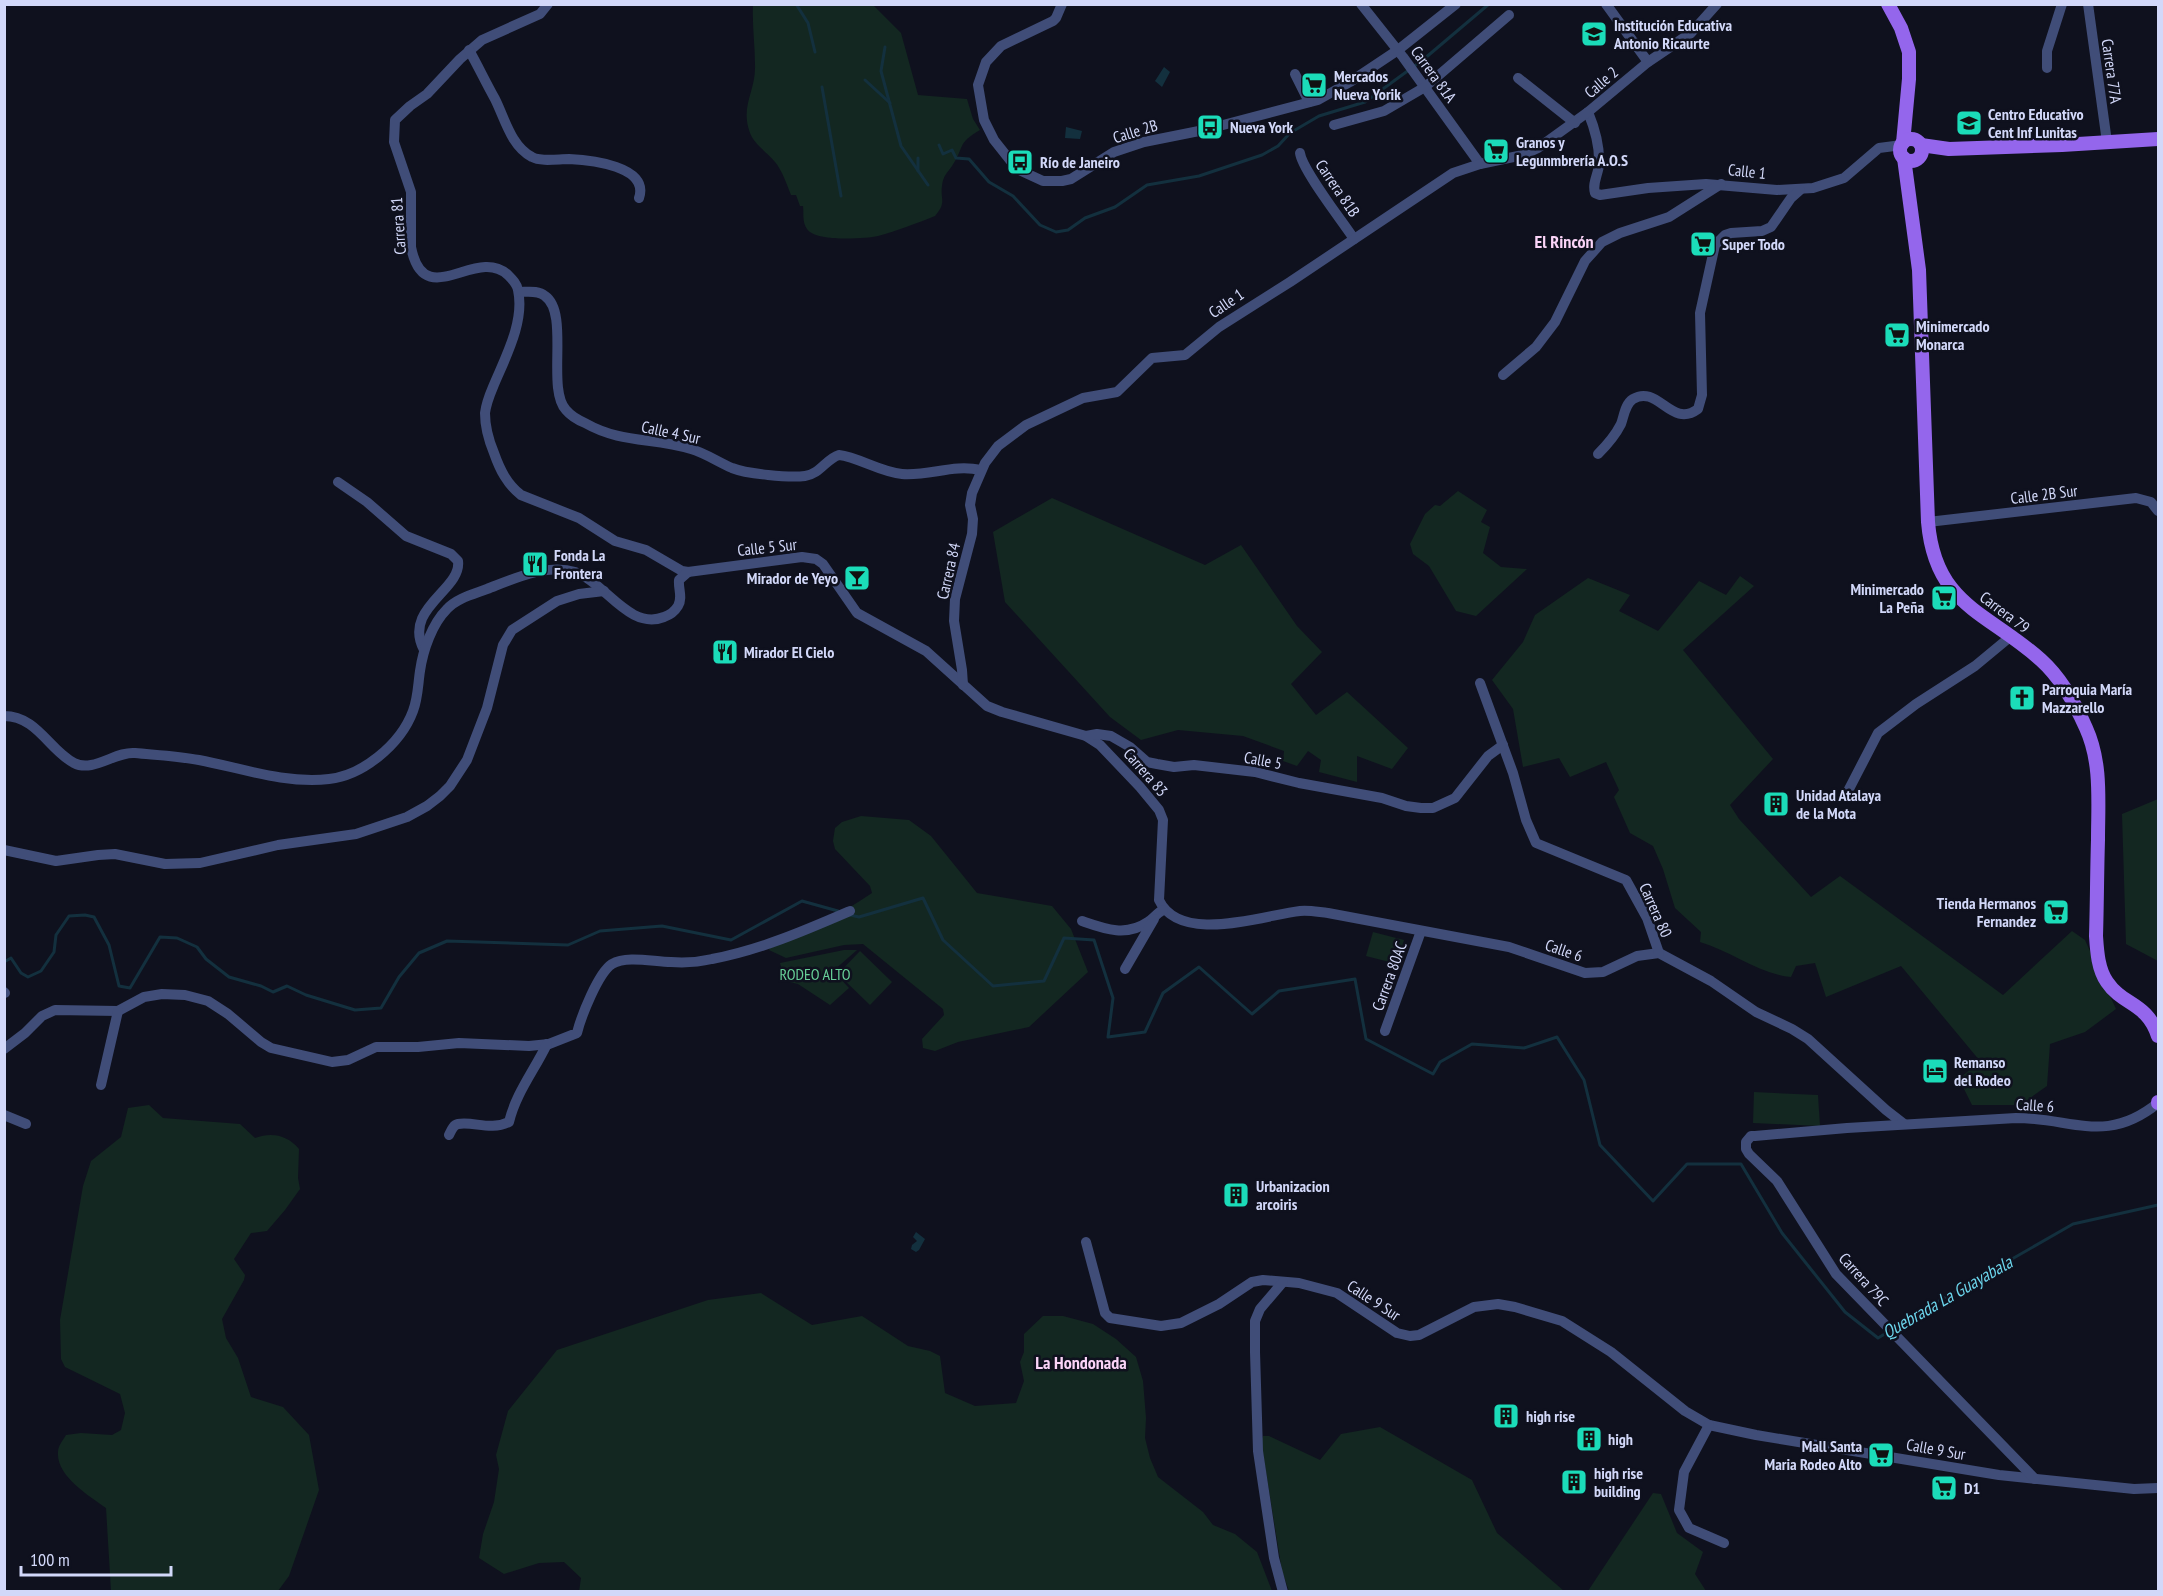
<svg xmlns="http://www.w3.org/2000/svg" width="2163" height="1596" viewBox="0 0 2163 1596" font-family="'PT Sans Narrow',sans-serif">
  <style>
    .green { fill: #132721 }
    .water { fill: #13303e }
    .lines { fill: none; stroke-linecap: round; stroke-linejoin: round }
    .stream { stroke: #13303e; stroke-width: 3 }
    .minor { stroke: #404d78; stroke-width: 10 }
    .major { stroke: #9466ec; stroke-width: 14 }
    .labels { text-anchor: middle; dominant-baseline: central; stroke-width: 5; stroke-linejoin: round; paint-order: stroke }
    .poi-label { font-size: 16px; font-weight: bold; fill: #d2d8f9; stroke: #0f111e; text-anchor: start }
    .street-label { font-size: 16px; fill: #d2d8f9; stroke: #0f111e }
    .park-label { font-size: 16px; fill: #67d098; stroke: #0f111e }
    .neighbourhood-label { font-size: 18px; font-weight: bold; fill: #fad4f7; stroke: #0f111e }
    .water-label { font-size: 18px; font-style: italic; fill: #6cd6ed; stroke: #0f111e }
  </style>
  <rect width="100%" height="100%" fill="#0f111e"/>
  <g class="green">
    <path d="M753 5H873L901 33 918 95 967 99 973 119 980 130C956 144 965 147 952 166 947 173 943 176 942 186 940 200 947 202 935 216 917 223 897 231 878 236 864 239 815 242 807 229 802 222 804 214 803 206H800L796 195H791C787 185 782 170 775 162 766 151 753 144 749 130 741 105 756 90 755 65 755 45 752 25 753 5Z"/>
    <polygon points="1458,491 1487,510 1481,522 1490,527 1483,553 1501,567 1527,569 1476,616 1456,611 1429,566 1413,554 1410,544 1425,514 1435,505 1440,506"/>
    <polygon points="1052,498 1205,565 1241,545 1297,626 1322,652 1291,684 1316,715 1347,692 1408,748 1392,769 1357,756 1357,782 1319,772 1321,760 1308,751 1297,766 1283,761 1284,751 1243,736 1178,730 1141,740 1110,717 1005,602 993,532"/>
    <path d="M1740 576 1754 586 1683 650 1773 759 1730 805 1739 819 1811 897 1840 876 2003 995 2072 931 2085 940 2116 1009 2085 1032 2050 1044 2047 1086 2020 1105H1972L1959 1079 1980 1061 1901 966 1826 997 1815 963 1796 966 1791 977C1759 974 1731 951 1700 942L1701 932 1675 908 1663 869 1653 846 1630 833 1614 797 1619 790 1606 762 1570 777 1559 758 1523 767 1513 709 1492 680 1523 642 1535 615 1588 578 1630 595 1619 611 1658 631 1699 581 1726 595Z"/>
    <polygon points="2158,799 2158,961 2126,944 2122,814"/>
    <path d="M861 816 909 820 931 836 977 893 1052 906 1071 929 1088 972 1029 1027 958 1042 935 1051 923 1048 922 1039 944 1015 943 1009 863 944 844 945 786 958 769 950 771 946C806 932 841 914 872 893L870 886 835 849 833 841 835 828 842 822Z"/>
    <polygon points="1373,932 1404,940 1397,964 1366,956"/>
    <polygon points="844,950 857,950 833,971 849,988 830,1005 798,984 785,981 780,963"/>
    <polygon points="860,951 892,982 870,1005 838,974"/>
    <polygon points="1754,1092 1818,1095 1820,1126 1753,1123"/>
    <path d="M149 1105 163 1118 240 1124 255 1138C272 1132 287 1135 299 1149L298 1178 300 1189 285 1210 267 1231 251 1233 234 1259 245 1275 244 1280 222 1319 226 1338 238 1358 251 1397 283 1407 309 1435 319 1490 289 1576 278 1591H111L106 1508C89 1496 56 1476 58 1452 58 1446 63 1440 66 1435L81 1433 112 1435 121 1430 125 1413 120 1394 65 1367 61 1359 60 1320 83 1186 91 1161 121 1137 128 1108Z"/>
    <polygon points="761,1293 812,1325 862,1316 908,1346 930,1351 940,1356 945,1393 975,1406 1016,1403 1024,1381 1020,1362 1024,1352 1024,1334 1043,1316 1063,1316 1093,1324 1116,1339 1136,1357 1143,1381 1146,1418 1145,1438 1150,1458 1158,1477 1203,1512 1213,1525 1235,1534 1257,1552 1272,1591 579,1592 581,1578 564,1562 539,1563 504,1574 479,1558 483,1534 494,1502 499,1469 496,1455 508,1411 557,1350 708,1300"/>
    <polygon points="1380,1427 1472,1480 1497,1533 1564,1591 1289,1591 1282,1571 1261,1441 1263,1436 1269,1436 1320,1460 1341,1434"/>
    <polygon points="1653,1493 1661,1494 1677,1533 1703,1552 1695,1574 1706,1591 1588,1591"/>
  </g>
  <g class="water">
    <polygon points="1164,67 1170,72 1162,87 1155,81"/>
    <polygon points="1066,127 1082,131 1080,139 1065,138"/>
    <polygon points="916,1232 925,1239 919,1250 916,1252 911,1249 912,1245 917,1241 913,1237"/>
  </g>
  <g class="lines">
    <g class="stream">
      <polyline points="796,4 808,23 815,52"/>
      <polyline points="885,47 881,71 901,146 928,185"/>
      <polyline points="865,80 890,103"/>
      <polyline points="822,87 841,196"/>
      <polyline points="939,145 943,154 952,150 956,158 969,159 989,182 1013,196 1040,225 1056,232 1068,230 1085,218 1115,207 1147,185 1199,176 1262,155 1278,146 1290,133 1319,116 1365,102 1424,59 1489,4"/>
      <polyline points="918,171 918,158"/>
      <polyline points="850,915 859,917 923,898 943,940 993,986 1044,981 1064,938 1094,940 1113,998 1108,1037 1145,1032 1163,993 1199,967 1252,1014 1279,991 1355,979 1366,1039 1433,1074 1440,1062 1472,1044 1524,1048 1557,1037 1584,1080 1600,1145 1653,1201 1687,1164 1741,1164 1782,1233 1845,1312 1878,1338 1888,1332"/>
      <polyline points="4,962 11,958 21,973 28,977 41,971 54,952 56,935 69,916 85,915 94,917 109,945 119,986 130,988 160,937 177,938 197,947 206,959 229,977 261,986 273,992 287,986 306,995 355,1010 381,1008 399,977 419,953 447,941 568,945 600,931 662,926 731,940 802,901 838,911"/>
      <polyline points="1893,1328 1916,1314 2073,1224 2158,1205"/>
    </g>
    <g class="minor">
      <path d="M548 4 540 14 482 40 460 59 427 94 410 106 395 120 394 142 411 192V247C424 314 476 245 508 275 513 280 517 284 518 290 525 322 505 358 493 387 490 394 486 405 485 413 485 426 489 441 494 453 500 470 507 484 521 495L579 518 615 541 646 550 682 571 688 572 802 557 816 559 823 564 857 613 926 651 987 706 1002 712 1086 736 1100 745 1140 787 1159 810 1163 820 1159 900C1180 945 1264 915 1300 911 1309 910 1318 912 1328 913L1509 947 1585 973 1603 972 1637 956 1659 953 1711 981 1756 1012 1792 1029 1808 1039 1886 1110 1904 1124"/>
      <polyline points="1062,4 1056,18 1053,21 1001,46 986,62 978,85 984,120 994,140 1017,169 1043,181 1062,181 1071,179 1114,152 1144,142 1204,130 1318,100 1350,82 1398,50 1456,4"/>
      <polyline points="1361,4 1403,57 1480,164"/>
      <polyline points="1606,4 1648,62"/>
      <polyline points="2088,4 2107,142"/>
      <path d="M469 50C478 66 486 83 495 99 505 119 511 146 532 157 541 162 558 159 569 159 590 160 650 166 639 198"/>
      <polyline points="2047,68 2047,51 2062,4"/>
      <polyline points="1295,74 1309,102"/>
      <polyline points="1518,78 1575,123"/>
      <path d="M1588 112C1595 129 1600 147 1599 165 1598 175 1592 183 1595 193L1600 195 1648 188 1706 184 1777 190 1813 188 1844 178 1879 148 1902 145"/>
      <polyline points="1334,125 1384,111 1425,87 1509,15"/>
      <path d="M1300 153C1302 170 1343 222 1354 239"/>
      <path d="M519 292C528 292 538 290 545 296 570 313 546 389 566 410 571 416 578 420 585 423 622 444 653 437 691 449 705 453 718 462 732 468 747 474 789 478 805 476 820 474 826 459 839 455 858 457 880 472 902 474 931 476 952 464 981 470"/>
      <polyline points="1503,375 1536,347 1555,322 1585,261 1602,242 1620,233 1669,217 1721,184"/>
      <path d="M1598 454C1607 445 1615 436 1621 424 1624 416 1625 404 1633 399 1658 384 1671 429 1698 409L1702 395 1700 313 1715 245 1725 235 1731 233 1762 231 1771 227 1791 198 1800 190"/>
      <path d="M338 482 367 502 406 536 451 554 458 561C462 590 402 608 424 650"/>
      <polyline points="1928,522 2136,498 2151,502 2158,511"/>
      <polyline points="1480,683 1513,773 1526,820 1536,843 1626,880 1647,918 1659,953"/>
      <polyline points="963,685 962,670 954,621 955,599 972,534 973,519 970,505 972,493 985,463 998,446 1026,425 1083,398 1117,392 1152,358 1185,355 1219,327 1290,282 1453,173 1480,164 1523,155 1538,148 1588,112 1648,62 1691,33 1717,4"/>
      <path d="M4 716C37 716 49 750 74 763 93 773 116 751 135 753 156 755 178 756 199 760 241 768 285 784 329 779 347 777 363 769 378 757 393 745 406 730 413 711 418 698 418 684 420 671 423 650 432 624 447 609 457 598 474 594 487 589 513 579 547 563 575 572 605 582 629 631 664 617 670 615 675 611 678 606 683 598 678 588 679 580L688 572"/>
      <polyline points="1086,736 1097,734 1111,736 1130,747 1147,762 1157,764 1174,767 1194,765 1255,772 1299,783 1382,798 1406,806 1421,808 1433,808 1455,798 1488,756 1503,745"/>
      <polyline points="1848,791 1878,733 1916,704 1975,666 2010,637"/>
      <polyline points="4,850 56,861 98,855 115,854 165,864 200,863 278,845 356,834 407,817 427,806 440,796 450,786 467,760 487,708 503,645 512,630 557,601 579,594 604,591"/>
      <path d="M1082 921C1105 929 1126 937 1148 922 1154 918 1157 913 1163 910"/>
      <polyline points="1125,969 1154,919"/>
      <polyline points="4,992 5,993"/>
      <polyline points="1385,1031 1421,931"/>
      <path d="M4 1049 25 1033 42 1016 55 1010 118 1011 144 997 162 994 185 995 208 1001 228 1014 261 1042 271 1048 332 1062 348 1060 376 1047H418L459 1043 529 1046 549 1044 577 1033C581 1017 598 973 612 964 627 955 654 962 671 962 684 963 699 962 712 959 760 950 806 930 850 911"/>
      <polyline points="101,1085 118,1011"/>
      <polyline points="4,1115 26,1124"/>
      <path d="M449 1135C451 1131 453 1125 458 1124 473 1121 491 1131 509 1122 516 1093 534 1071 547 1044"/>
      <polyline points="1086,1242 1105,1313 1110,1318 1161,1326 1181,1323 1219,1304 1252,1282 1263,1280 1299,1283 1337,1293 1397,1333 1410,1336 1419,1335 1474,1307 1498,1304 1515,1307 1562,1321 1611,1352 1685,1411 1709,1425 1756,1435 1999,1475 2134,1489 2158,1488"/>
      <polyline points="1283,1282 1260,1309 1255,1321 1255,1352 1258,1451 1274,1558 1283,1592"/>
      <polyline points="1709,1425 1684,1472 1679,1510 1689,1528 1724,1543"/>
      <path d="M2035 1479 1836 1274 1777 1181 1749 1154 1746 1149V1142L1751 1136H1755L1847 1128 2016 1118C2073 1118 2106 1145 2158 1103"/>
    </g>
    <g class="major">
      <polyline points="1888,4 1901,28 1909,52 1909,79 1903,143"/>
      <circle cx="1911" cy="150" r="11"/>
      <polyline points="1921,145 1949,149 2062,145 2158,139"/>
      <path d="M1904 158 1919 270 1928 522C1935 606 1988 612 2041 660 2061 678 2075 703 2086 728 2102 763 2098 802 2098 840 2097 872 2097 904 2096 936 2097 951 2098 969 2107 982 2123 1006 2147 1002 2158 1036"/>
      <polyline points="2158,1102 2158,1103"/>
    </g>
  </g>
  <defs>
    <symbol id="school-square" viewBox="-11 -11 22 22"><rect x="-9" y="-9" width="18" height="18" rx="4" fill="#1bdcb9" stroke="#0f111e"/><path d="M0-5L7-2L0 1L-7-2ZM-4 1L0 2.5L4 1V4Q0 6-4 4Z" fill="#111"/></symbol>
    <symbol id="supermarket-square" viewBox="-11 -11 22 22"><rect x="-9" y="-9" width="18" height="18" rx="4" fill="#1bdcb9" stroke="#0f111e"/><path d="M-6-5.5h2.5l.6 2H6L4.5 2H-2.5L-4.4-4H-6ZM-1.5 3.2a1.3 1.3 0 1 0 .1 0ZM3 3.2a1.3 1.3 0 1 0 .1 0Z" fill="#111"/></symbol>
    <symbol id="bus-square" viewBox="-11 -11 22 22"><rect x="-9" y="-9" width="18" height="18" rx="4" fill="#1bdcb9" stroke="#0f111e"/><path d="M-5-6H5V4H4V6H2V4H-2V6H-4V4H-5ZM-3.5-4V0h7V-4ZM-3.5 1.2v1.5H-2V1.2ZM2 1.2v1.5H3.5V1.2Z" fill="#111"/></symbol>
    <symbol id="restaurant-square" viewBox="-11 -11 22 22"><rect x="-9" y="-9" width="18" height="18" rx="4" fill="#1bdcb9" stroke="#0f111e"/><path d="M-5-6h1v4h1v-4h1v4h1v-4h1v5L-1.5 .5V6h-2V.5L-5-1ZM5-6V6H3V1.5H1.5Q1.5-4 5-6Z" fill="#111"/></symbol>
    <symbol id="bar-square" viewBox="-11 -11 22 22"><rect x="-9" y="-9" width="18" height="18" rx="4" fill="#1bdcb9" stroke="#0f111e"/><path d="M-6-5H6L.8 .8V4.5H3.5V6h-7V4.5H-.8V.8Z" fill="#111"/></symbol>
    <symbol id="church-square" viewBox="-11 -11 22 22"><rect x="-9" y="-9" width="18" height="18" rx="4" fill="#1bdcb9" stroke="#0f111e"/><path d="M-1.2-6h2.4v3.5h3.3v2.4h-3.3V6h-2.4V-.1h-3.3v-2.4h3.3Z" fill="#111"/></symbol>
    <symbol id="building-square" viewBox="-11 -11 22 22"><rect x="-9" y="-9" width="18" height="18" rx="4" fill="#1bdcb9" stroke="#0f111e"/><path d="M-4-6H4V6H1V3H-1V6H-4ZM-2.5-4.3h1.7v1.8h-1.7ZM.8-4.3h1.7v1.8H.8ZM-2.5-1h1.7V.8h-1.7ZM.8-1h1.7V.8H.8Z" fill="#111"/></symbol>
    <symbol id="hotel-square" viewBox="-11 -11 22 22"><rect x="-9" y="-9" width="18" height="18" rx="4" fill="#1bdcb9" stroke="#0f111e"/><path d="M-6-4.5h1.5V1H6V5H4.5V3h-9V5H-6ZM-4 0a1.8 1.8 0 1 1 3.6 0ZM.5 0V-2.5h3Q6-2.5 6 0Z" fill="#111"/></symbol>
  </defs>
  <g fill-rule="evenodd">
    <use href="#school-square" x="1579" y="19" width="30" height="30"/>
    <use href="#supermarket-square" x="1299" y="70" width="30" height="30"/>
    <use href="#school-square" x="1954" y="108" width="30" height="30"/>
    <use href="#bus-square" x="1195" y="112" width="30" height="30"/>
    <use href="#supermarket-square" x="1481" y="136" width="30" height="30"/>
    <use href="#bus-square" x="1005" y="147" width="30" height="30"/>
    <use href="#supermarket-square" x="1688" y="229" width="30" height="30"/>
    <use href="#supermarket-square" x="1882" y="320" width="30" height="30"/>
    <use href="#restaurant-square" x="520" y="549" width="30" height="30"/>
    <use href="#bar-square" x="842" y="563" width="30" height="30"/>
    <use href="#supermarket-square" x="1929" y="583" width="30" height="30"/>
    <use href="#restaurant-square" x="710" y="637" width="30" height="30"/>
    <use href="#church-square" x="2007" y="683" width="30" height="30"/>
    <use href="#building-square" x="1761" y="789" width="30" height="30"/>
    <use href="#supermarket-square" x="2041" y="897" width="30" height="30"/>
    <use href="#hotel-square" x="1920" y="1056" width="30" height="30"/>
    <use href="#building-square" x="1221" y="1180" width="30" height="30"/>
    <use href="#building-square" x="1491" y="1401" width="30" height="30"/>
    <use href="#building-square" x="1574" y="1424" width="30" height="30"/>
    <use href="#supermarket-square" x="1866" y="1440" width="30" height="30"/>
    <use href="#building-square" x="1559" y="1467" width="30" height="30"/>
    <use href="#supermarket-square" x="1929" y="1473" width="30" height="30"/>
  </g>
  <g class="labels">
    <g class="poi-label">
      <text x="1614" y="25">Institución Educativa<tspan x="1614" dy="18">Antonio Ricaurte</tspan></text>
      <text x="1334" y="76">Mercados<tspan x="1334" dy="18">Nueva Yorik</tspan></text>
      <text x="1988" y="114">Centro Educativo<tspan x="1988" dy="18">Cent Inf Lunitas</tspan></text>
      <text x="1230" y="127">Nueva York</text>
      <text x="1516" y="142">Granos y<tspan x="1516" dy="18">Legunmbrería A.O.S</tspan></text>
      <text x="1040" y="162">Río de Janeiro</text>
      <text x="1722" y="244">Super Todo</text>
      <text x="1916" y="326">Minimercado<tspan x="1916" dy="18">Monarca</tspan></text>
      <text x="554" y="555">Fonda La<tspan x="554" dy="18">Frontera</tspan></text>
      <text x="838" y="578" text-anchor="end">Mirador de Yeyo</text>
      <text x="1924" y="589" text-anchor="end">Minimercado<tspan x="1924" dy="18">La Peña</tspan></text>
      <text x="744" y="652">Mirador El Cielo</text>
      <text x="2042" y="689">Parroquia María<tspan x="2042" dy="18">Mazzarello</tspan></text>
      <text x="1796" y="795">Unidad Atalaya<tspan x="1796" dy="18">de la Mota</tspan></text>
      <text x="2036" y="903" text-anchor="end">Tienda Hermanos<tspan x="2036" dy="18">Fernandez</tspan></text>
      <text x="1954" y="1062">Remanso<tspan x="1954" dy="18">del Rodeo</tspan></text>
      <text x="1256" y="1186">Urbanizacion<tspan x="1256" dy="18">arcoiris</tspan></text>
      <text x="1526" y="1416">high rise</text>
      <text x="1608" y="1439">high</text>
      <text x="1862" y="1446" text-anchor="end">Mall Santa<tspan x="1862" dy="18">Maria Rodeo Alto</tspan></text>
      <text x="1594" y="1473">high rise<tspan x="1594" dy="18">building</tspan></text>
      <text x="1964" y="1488">D1</text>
    </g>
    <g class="street-label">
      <text transform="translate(2112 71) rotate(82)">Carrera 77A</text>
      <text transform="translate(1434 74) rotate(54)">Carrera 81A</text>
      <text transform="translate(1601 82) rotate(-41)">Calle 2</text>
      <text transform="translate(1135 131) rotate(-17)">Calle 2B</text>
      <text transform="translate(1747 171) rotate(6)">Calle 1</text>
      <text transform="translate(1338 188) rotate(56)">Carrera 81B</text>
      <text transform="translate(398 226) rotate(-94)">Carrera 81</text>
      <text transform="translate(1226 303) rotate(-34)">Calle 1</text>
      <text transform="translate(671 432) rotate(12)">Calle 4 Sur</text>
      <text transform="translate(2044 494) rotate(-7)">Calle 2B Sur</text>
      <text transform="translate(767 547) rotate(-6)">Calle 5 Sur</text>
      <text transform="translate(948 571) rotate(-77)">Carrera 84</text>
      <text transform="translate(2005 612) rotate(37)">Carrera 79</text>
      <text transform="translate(1263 760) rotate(10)">Calle 5</text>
      <text transform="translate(1146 772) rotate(49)">Carrera 83</text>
      <text transform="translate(1656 910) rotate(66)">Carrera 80</text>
      <text transform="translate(1564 950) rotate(19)">Calle 6</text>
      <text transform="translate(1389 976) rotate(-70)">Carrera 80AC</text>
      <text transform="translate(2035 1105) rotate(4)">Calle 6</text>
      <text transform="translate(1864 1279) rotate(48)">Carrera 79C</text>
      <text transform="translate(1374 1300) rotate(33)">Calle 9 Sur</text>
      <text transform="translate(1936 1449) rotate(10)">Calle 9 Sur</text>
    </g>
    <g class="park-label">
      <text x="815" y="974">RODEO ALTO</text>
    </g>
    <g class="neighbourhood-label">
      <text x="1564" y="241">El Rincón</text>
      <text x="1081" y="1362">La Hondonada</text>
    </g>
    <g class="water-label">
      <text transform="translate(1947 1297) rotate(-30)">Quebrada La Guayabala</text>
    </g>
  </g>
  <rect width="2163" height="1596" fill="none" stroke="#d2d8f9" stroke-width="12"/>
  <path d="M21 1566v9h150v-9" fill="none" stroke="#d2d8f9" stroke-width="3"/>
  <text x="30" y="1566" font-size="18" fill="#d2d8f9" stroke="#0f111e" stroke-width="4.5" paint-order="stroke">100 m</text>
</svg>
